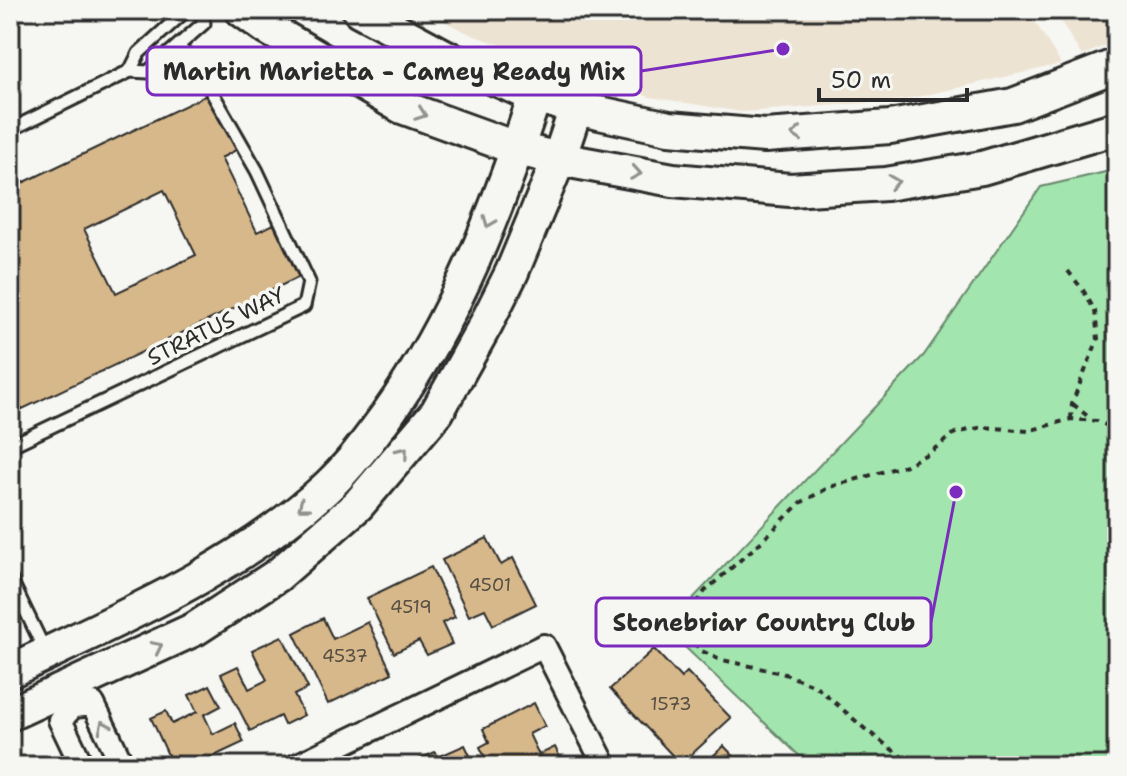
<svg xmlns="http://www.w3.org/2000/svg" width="1127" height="776" viewBox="0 0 1127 776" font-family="'Shantell Sans',sans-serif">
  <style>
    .built { fill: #ede3d3 }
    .green { fill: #a3e5ae; stroke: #67886c; stroke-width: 2 }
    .building { fill: #d7b88a; stroke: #2b2b2b; stroke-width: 2; fill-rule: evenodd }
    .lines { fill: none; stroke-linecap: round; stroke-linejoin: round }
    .service-casing { stroke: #2b2b2b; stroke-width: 17 }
    .minor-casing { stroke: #2b2b2b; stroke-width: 28 }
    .secondary-casing { stroke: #2b2b2b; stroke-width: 38 }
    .path { stroke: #2b2b2b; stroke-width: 4; stroke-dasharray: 6 6; stroke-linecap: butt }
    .service { stroke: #f6f6f2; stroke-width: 11 }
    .minor { stroke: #f6f6f2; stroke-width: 22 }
    .secondary { stroke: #f6f6f2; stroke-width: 32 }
    .oneway { stroke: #90908e }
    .labels { text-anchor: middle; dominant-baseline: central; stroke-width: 7; stroke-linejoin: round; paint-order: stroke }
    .number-label { font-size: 18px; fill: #564e43 }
    .street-label { font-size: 22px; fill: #2b2b2b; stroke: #f6f6f2 }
    .leader { fill: none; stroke: #7b2cbf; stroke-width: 3 }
    .callout-dot { fill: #7b2cbf; stroke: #f6f6f2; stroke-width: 3 }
    .callout { fill: #f6f6f2; stroke: #7b2cbf; stroke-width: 3 }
    .callout-label { font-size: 24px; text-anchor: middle; font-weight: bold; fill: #2b2b2b }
  </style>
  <rect width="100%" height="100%" fill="#f6f6f2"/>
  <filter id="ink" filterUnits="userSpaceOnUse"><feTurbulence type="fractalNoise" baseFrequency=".0125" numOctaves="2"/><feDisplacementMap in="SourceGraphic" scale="16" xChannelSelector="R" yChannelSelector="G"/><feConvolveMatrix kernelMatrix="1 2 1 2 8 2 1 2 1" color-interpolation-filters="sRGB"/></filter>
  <g filter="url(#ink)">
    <g class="built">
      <polygon points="421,10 1028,10 1061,64 904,100 742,112 650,97 472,35"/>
      <polygon points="1054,10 1117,10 1117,40 1082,56"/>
    </g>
    <polygon class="green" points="1110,171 1117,182 1117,766 810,766 665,628 924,355 1041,187"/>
    <g class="building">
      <path d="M209 94 236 150 221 158 257 232 274 224 299 277 10 415V189ZM164 190 196 255 116 293 84 229Z"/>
      <polygon points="487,538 501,565 513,558 536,604 493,625 485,609 469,616 442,560"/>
      <polygon points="431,567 455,617 442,623 452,644 427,655 419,641 394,653 367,598"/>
      <polygon points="323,618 333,639 368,622 392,673 328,704 294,633"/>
      <polygon points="282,636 308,688 294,695 304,715 284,725 280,716 250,731 221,674 238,666 249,689 267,680 252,650"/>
      <polygon points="654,649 681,678 687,672 731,718 679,766 672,766 667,760 672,755 610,689"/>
      <polygon points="210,685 221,706 204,715 213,734 235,723 244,742 193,766 173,766 151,718 166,711 172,724 197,712 189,695"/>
      <polygon points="534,703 545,726 529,734 539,755 555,747 564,766 489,766 480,747 489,742 483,729"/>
      <polygon points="465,745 475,766 415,766 413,762 435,752 438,757"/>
      <polygon points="724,746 743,766 702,766"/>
    </g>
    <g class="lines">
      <defs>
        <g id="service">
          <polyline points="130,71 139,53 183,13 190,10"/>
          <polyline points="10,130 130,71 148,72 204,23 201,10"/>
          <polyline points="10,446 304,306 309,282 257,171 198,68 179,47"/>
          <polyline points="10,578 46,653"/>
        </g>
        <g id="minor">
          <polyline points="82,766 60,720 73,706 93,704 123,766"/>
          <polyline points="296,766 544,646 605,766"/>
        </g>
        <g id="secondary">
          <polyline points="242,10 267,28 402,107 518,149 559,159 673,180 790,190 886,184 982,168 1117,128"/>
          <polyline points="359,10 454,61 535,96 576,108 669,128 765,136 890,127 1013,105 1117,65"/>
          <path d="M10 671C119 619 234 571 325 489 349 467 368 441 387 415 456 318 498 208 535 96"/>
          <polyline points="10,714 195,629 278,575 358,505 437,412 486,324 512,272 559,159 576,108"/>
        </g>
      </defs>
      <use href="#service" class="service-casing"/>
      <use href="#minor" class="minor-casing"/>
      <use href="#secondary" class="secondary-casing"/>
      <g class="path">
        <polyline points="1068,271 1083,290 1095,311 1098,339 1072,403 1071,419"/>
        <polyline points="1073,404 1091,419"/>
        <polyline points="914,766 865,729 816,686 782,673 718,659 702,651 693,642 689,626 692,610 705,591 762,541 800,503 830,487 906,465 929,453 955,433 984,427 1028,431 1071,419 1097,421 1117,430"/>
      </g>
      <use href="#service" class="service"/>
      <use href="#minor" class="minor"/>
      <use href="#secondary" class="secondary"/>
    </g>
    <defs><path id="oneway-chevron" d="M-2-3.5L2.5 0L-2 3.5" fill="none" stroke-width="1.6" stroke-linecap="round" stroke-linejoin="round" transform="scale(2)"/></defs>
    <g class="oneway">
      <use href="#oneway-chevron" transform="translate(421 114) rotate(20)"/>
      <use href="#oneway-chevron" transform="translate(797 134) rotate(176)"/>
      <use href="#oneway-chevron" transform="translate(636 173) rotate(10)"/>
      <use href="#oneway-chevron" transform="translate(894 182) rotate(-8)"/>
      <use href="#oneway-chevron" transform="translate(489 222) rotate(112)"/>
      <use href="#oneway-chevron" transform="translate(403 452) rotate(-50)"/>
      <use href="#oneway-chevron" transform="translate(303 506) rotate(142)"/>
      <use href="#oneway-chevron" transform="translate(157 647) rotate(-26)"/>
      <use href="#oneway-chevron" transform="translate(104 726) rotate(-115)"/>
    </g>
  </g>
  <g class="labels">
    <g class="number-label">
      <text x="490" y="585">4501</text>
      <text x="411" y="607">4519</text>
      <text x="345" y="656">4537</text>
      <text x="671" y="704">1573</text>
    </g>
    <g class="street-label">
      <text transform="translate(216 326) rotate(-26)">STRATUS WAY</text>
    </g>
  </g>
  <path class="leader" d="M783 49L641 71M956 492L931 622"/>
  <g class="callout-dot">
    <circle cx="783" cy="49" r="8"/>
    <circle cx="956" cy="492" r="8"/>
  </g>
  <g class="callout">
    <rect x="147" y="47" width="494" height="48" rx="8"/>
    <rect x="596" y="598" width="335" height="48" rx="8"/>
  </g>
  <g class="callout-label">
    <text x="394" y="80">Martin Marietta - Camey Ready Mix</text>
    <text x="764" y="631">Stonebriar Country Club</text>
  </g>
  <rect width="1127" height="776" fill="none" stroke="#f6f6f2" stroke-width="40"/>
  <rect x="20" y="20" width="1087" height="736" fill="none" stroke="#2b2b2b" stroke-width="3" filter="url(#ink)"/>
  <path d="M819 88v12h148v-12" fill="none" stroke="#2b2b2b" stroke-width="4"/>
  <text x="831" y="88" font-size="24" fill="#2b2b2b" stroke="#f6f6f2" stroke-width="6" paint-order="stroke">50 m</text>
</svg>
